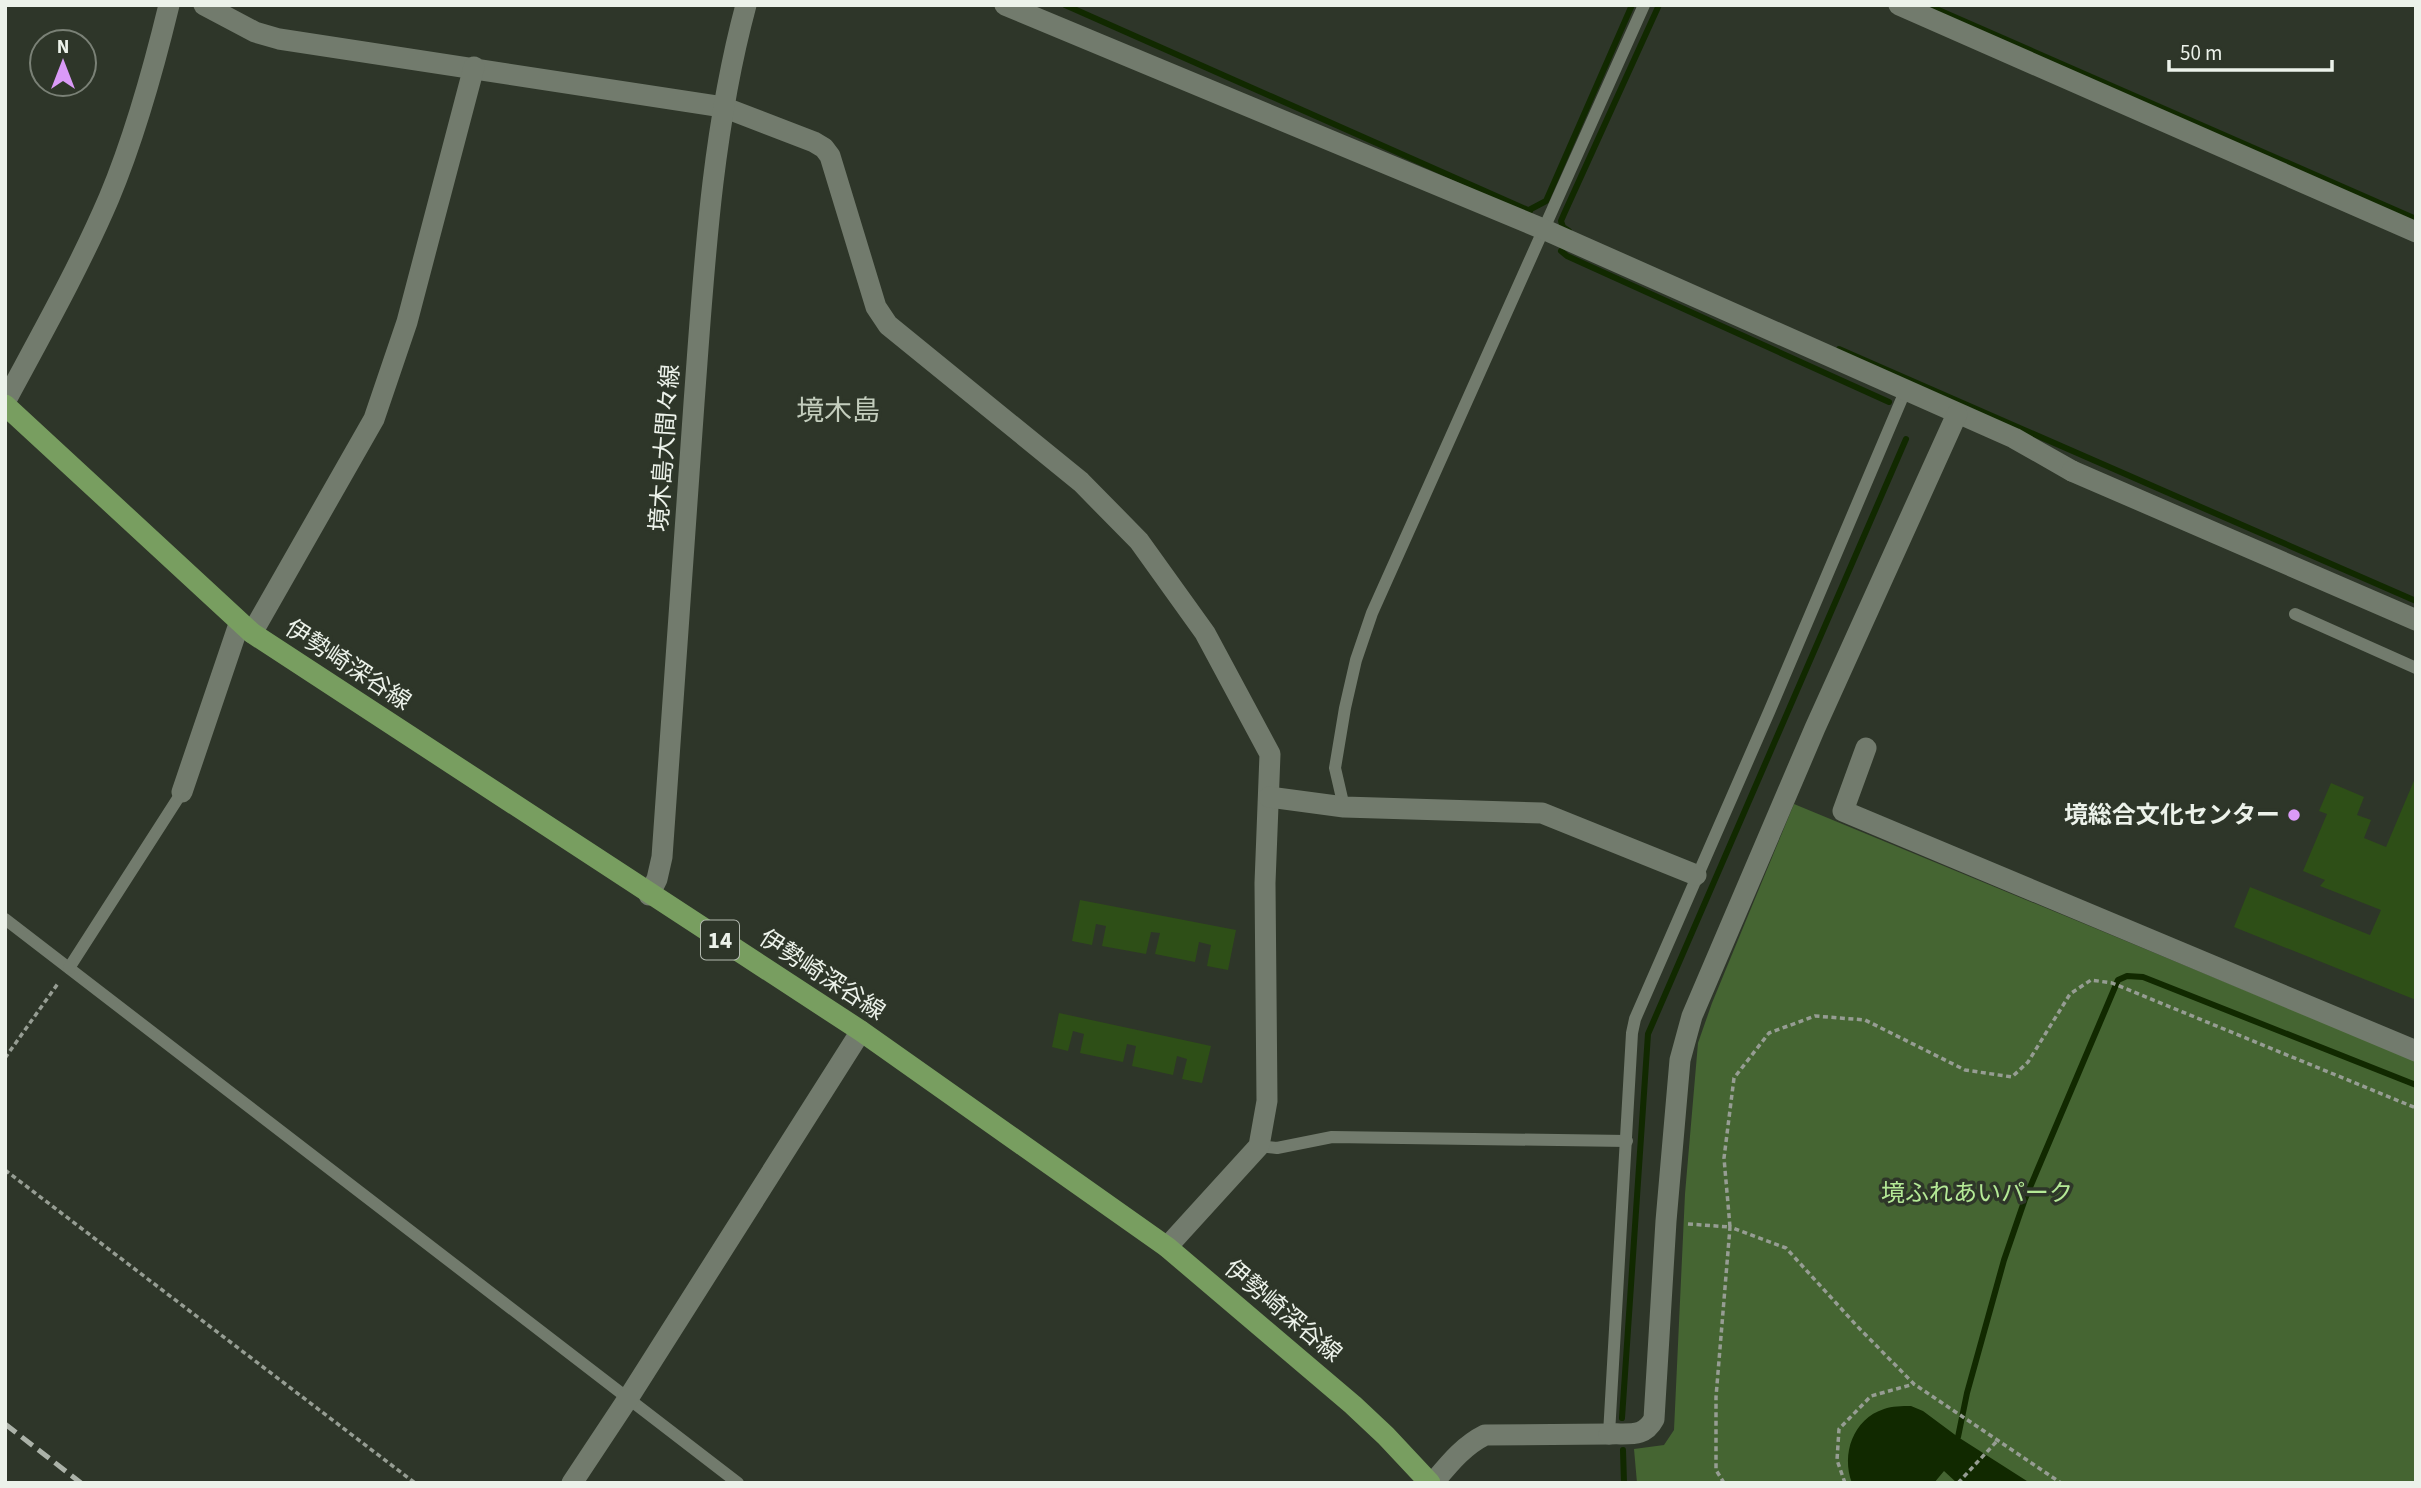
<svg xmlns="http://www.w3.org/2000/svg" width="2421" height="1488" viewBox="0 0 2421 1488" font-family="'Source Sans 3','Noto Sans JP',sans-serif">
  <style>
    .green { fill: #456532 }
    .water { fill: #112900 }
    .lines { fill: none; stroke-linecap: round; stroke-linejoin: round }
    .stream { stroke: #112900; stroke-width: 6 }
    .building { fill: #2e4f17 }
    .path { stroke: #969d93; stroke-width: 3.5; stroke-dasharray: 5 3.5; stroke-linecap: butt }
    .lane { stroke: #727b6d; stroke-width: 12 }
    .street { stroke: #727b6d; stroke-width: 21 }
    .secondary { stroke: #727b6d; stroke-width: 21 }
    .primary { stroke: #789e60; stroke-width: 21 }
    .rail { stroke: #abb2a8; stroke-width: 5; stroke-dasharray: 14 7; stroke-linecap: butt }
    .poi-dot { fill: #da9af7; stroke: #2e3629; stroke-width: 2.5 }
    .labels { text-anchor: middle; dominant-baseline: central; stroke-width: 7; stroke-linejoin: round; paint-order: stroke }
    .shield { fill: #2e3629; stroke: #b3bab0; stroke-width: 2 }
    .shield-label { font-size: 23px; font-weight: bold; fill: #ecf2ea }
    .street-label { font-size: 24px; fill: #ecf2ea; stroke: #2e3629 }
    .poi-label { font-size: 24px; font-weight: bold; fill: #ecf2ea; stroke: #2e3629; text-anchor: end }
    .park-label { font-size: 24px; fill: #b4e996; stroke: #2e3629 }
    .quarter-label { font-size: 28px; fill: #c3cdbd; stroke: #2e3629 }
  </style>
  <rect width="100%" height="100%" fill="#2e3629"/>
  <polygon class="green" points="1794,804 2416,1061 2416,1483 1637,1483 1634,1449 1664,1445 1674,1430 1685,1194 1698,1043 1712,1003"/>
  <path class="water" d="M1911 1406 1923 1411 1958 1437 2030 1483H1957L1944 1471 1934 1483H1852C1841 1454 1853 1419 1884 1409 1892 1406 1902 1406 1911 1406Z"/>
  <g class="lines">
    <g class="stream">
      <polyline points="1065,5 1530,211"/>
      <polyline points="1927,5 2416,219"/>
      <polyline points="1529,210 1546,201 1632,5"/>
      <polyline points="1569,231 1563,227 1561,221 1564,214 1659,5"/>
      <polyline points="1561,251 1567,256 1889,402"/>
      <polyline points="1839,349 2416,601"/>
      <polyline points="1622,1418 1648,1034 1906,439"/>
      <polyline points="1958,1437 1967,1393 2004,1260 2025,1199 2118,980 2127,976 2143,977 2416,1085"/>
      <polyline points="1623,1450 1624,1483"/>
    </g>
  </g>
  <g class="building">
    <polygon points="2416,776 2416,1000 2234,927 2250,887 2370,935 2381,910 2320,886 2325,880 2303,871 2327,814 2319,811 2331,783 2364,797 2357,815 2371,820 2364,838 2386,847"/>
    <polygon points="1080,900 1236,930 1228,970 1207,966 1211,945 1199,942 1195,962 1155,954 1160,933 1151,932 1146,954 1102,946 1106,926 1096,924 1092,945 1072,941"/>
    <polygon points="1059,1013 1211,1046 1202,1083 1182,1079 1187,1059 1177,1056 1173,1075 1132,1066 1136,1046 1127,1044 1123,1062 1080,1053 1084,1034 1073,1031 1068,1051 1052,1047"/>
  </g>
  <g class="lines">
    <g class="path">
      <polyline points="5,1058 59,982"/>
      <polyline points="5,1170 415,1483"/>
      <polyline points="1688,1224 1730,1227 1724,1158 1734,1078 1769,1033 1815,1016 1865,1020 1965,1070 2012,1077 2028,1062 2070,994 2091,980 2112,983 2416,1108"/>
      <polyline points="1724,1483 1716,1470 1716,1397 1730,1227 1786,1248 1857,1326 1914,1384 2061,1483"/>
      <polyline points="1845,1483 1837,1460 1839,1429 1871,1396 1914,1384"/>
      <polyline points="1958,1483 1997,1441"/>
    </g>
    <g class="lane">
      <polyline points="2295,614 2416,668"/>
      <polyline points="1344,807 1335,768 1345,708 1356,660 1372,613 1644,5"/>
      <polyline points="5,919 738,1483"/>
      <polyline points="69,968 182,792"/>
      <polyline points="1259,1146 1277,1148 1332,1137 1627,1141"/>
      <polyline points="1609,1434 1632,1033 1635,1019 1769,712 1906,389"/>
    </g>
    <g class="street">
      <polyline points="204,5 255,32 279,39 723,107 814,142 824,148 830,156 876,307 888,325 1081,482 1139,541 1205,633 1270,754 1265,883 1267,1101 1259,1146 1167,1247"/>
      <polyline points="1005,5 1543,229 2014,438 2072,471"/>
      <polyline points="1899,5 2416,232"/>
      <path d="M5 402C41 335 79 268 109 198 135 136 153 71 169 5"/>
      <polyline points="252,633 374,419 407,322 474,67"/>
      <polyline points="1866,748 1843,811 2416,1051"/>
      <polyline points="182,792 239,624"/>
      <polyline points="1269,797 1344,807 1542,813 1696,875"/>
      <polyline points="572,1483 629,1397 861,1031"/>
      <path d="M1433 1483C1449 1464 1463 1446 1485 1435L1609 1434"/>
    </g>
    <g class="secondary">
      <polyline points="2072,471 2416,620"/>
      <path d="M649 895 657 879 662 857C673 706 684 555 694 403 704 270 711 135 746 5"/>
      <path d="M1609 1434C1629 1433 1644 1438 1654 1419L1666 1221 1680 1060 1692 1016 1815 728 1957 414"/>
    </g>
    <polyline class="primary" points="5,405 252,633 861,1031 1167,1247 1353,1405 1386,1436 1430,1483"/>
    <polyline class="rail" points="5,1424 81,1483"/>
  </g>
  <circle class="poi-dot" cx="2294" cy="815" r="7"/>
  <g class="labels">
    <rect class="shield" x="701" y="920.5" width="38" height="39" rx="5"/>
    <g class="shield-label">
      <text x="720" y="940">14</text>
    </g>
    <g class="street-label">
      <text transform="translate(665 448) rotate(-86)">境木島大間々線</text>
      <text transform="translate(348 665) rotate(33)">伊勢崎深谷線</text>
      <text transform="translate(822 975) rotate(33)">伊勢崎深谷線</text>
      <text transform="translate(1283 1311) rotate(40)">伊勢崎深谷線</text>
    </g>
    <g class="poi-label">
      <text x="2280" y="815">境総合文化センター</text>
    </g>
    <g class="park-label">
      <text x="1977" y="1193">境ふれあいパーク</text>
    </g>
    <g class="quarter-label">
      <text x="838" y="411">境木島</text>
    </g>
  </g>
  <rect width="2421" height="1488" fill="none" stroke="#ecf2ea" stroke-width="14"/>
  <g transform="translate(63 63)"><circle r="33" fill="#2e3629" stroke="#7a8176" stroke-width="2"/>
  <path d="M0-5L12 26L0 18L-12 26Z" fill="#da9af7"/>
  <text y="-10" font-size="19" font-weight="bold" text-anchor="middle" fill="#ecf2ea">N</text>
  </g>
  <path d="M2169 60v10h163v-10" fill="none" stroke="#ecf2ea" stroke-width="3.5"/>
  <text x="2180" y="60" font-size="21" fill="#ecf2ea" stroke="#2e3629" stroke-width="5" paint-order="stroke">50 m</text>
</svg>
